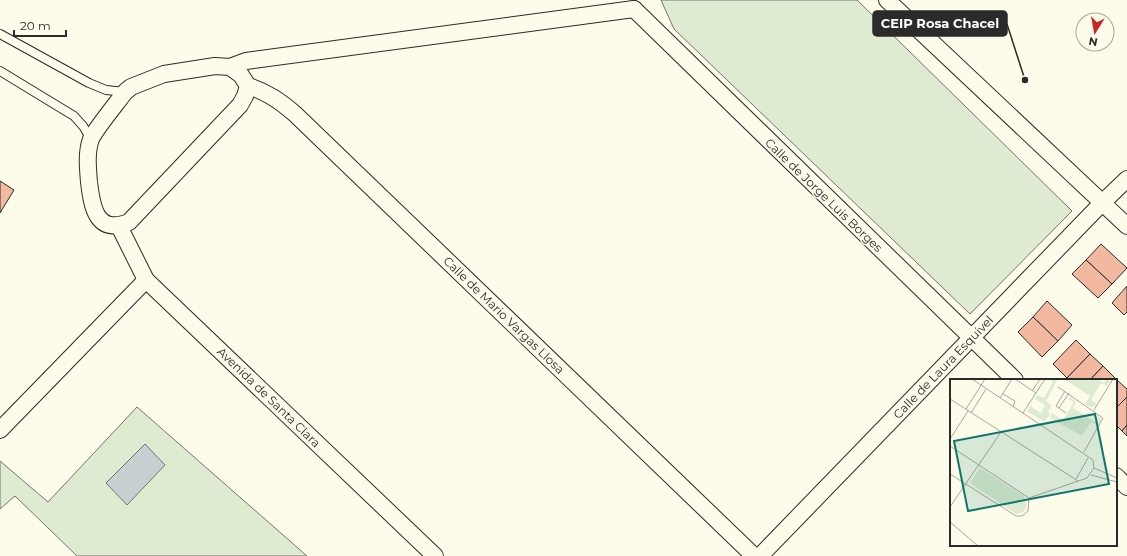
<svg xmlns="http://www.w3.org/2000/svg" width="1127" height="556" viewBox="0 0 1127 556" font-family="Montserrat,sans-serif">
  <style>
    .green { fill: #deebd1; stroke: #74746e }
    .water { fill: #c7d0d0; stroke: #74746e }
    .building { fill: #f2b8a0; stroke: #2b2b2b }
    .lines { fill: none; stroke-linecap: round; stroke-linejoin: round }
    .lane-casing { stroke: #2b2b2b; stroke-width: 10 }
    .street-casing { stroke: #2b2b2b; stroke-width: 18 }
    .lane { stroke: #fdfbea; stroke-width: 8 }
    .street { stroke: #fdfbea; stroke-width: 16 }
    .labels { text-anchor: middle; dominant-baseline: central; stroke-width: 3; stroke-linejoin: round; paint-order: stroke }
    .street-label { font-size: 12px; fill: #2b2b2b; stroke: #fdfbea }
    .inset-road { fill: none; stroke: #a9a89e; stroke-width: 1 }
    .view { fill: #0f766e; fill-opacity: 0.15; stroke: #0f766e; stroke-width: 2 }
    .inset-edge { fill: none; stroke: #2b2b2b; stroke-width: 2 }
    .leader { fill: none; stroke: #2b2b2b; stroke-width: 1.5 }
    .callout-dot { fill: #2b2b2b; stroke: #fdfbea; stroke-width: 1.5 }
    .callout { fill: #2b2b2b; stroke: #2b2b2b; stroke-width: 1.5 }
    .callout-label { font-size: 13px; text-anchor: middle; font-weight: bold; fill: #fff }
  </style>
  <rect width="100%" height="100%" fill="#fdfbea"/>
  <g class="green">
    <polygon points="661,0 857,0 1072,211 970,314 674,29"/>
    <polygon points="137,407 307,556 77,556 15,496 0,509 0,461 48,502"/>
  </g>
  <polygon class="water" points="145,444 165,465 127,505 106,483"/>
  <g class="building">
    <polygon points="0,181 14,190 0,213"/>
    <polygon points="1101,244 1127,268 1112,284 1086,260"/>
    <polygon points="1086,260 1112,284 1098,298 1072,274"/>
    <polygon points="1127,286 1127,312 1124,315 1112,303"/>
    <polygon points="1047,301 1072,325 1058,341 1033,317"/>
    <polygon points="1033,317 1058,341 1042,357 1018,332"/>
    <polygon points="1076,340 1090,354 1067,378 1053,364"/>
    <polygon points="1090,354 1103,366 1090,380 1069,380 1067,378"/>
    <polygon points="1103,366 1117,380 1116,381 1090,380"/>
    <polygon points="1117,380 1127,389 1127,397 1116,408"/>
    <polygon points="1127,397 1127,425 1122,431 1116,425 1116,408"/>
    <polygon points="1127,425 1127,436 1122,431"/>
  </g>
  <g class="lines">
    <defs>
      <g id="lane">
        <polyline points="0,34 89,83 106,90 125,92"/>
        <polyline points="0,71 74,116 83,126 91,139"/>
      </g>
      <g id="street">
        <polyline points="887,0 1127,226"/>
        <polyline points="634,9 1015,380"/>
        <path d="M230 67 241 75 248 86 245 96 240 105 129 222C96 235 92 207 89 182 88 169 86 153 91 139 96 128 117 103 125 92L131 87 164 74 215 66 230 67 246 61 634 9"/>
        <path d="M248 86C267 92 280 101 295 114L754 556"/>
        <polyline points="119,226 146,280 435,556"/>
        <polyline points="0,430 146,280"/>
        <polyline points="1116,476 1127,487"/>
        <polyline points="760,556 1103,202 1127,179"/>
      </g>
    </defs>
    <use href="#lane" class="lane-casing"/>
    <use href="#street" class="street-casing"/>
    <use href="#lane" class="lane"/>
    <use href="#street" class="street"/>
  </g>
  <g class="labels">
    <g class="street-label">
      <text transform="translate(824 195) rotate(44)">Calle de Jorge Luis Borges</text>
      <text transform="translate(504 315) rotate(44)">Calle de Mario Vargas Llosa</text>
      <text transform="translate(943 367) rotate(-46)">Calle de Laura Esquivel</text>
      <text transform="translate(269 397) rotate(44)">Avenida de Santa Clara</text>
    </g>
  </g>
  <g transform="translate(950 379)">
    <rect width="167" height="167" fill="#fdfbea"/>
    <path d="M100 0H108L96 22 102 27 98 32 100 36 94 43 77 32 80 27 91 34 95 26 85 20 87 16 94 19 103 3ZM114 0H148L154 4 156 0 160 2 157 7 151 4 141 21 146 24 145 27 140 28 135 25 140 17ZM120 18 126 23 123 29 145 43 149 37 151 41 148 47 141 43 132 57 100 39 102 34 113 41 124 23 118 20ZM30 89 74 117 77 126 73 133 66 135 20 104Z" fill="#deebd1"/>
    <path class="inset-road" d="M22 0 143 81 144 89 137 99 79 119M65 0 86 14M108 8 153 39 134 73M82 12 90 0M115 12 106 27 116 34M53 15 65 22 63 28M50 19 62 0M0 20 128 102M109 29 119 14M16 30 35 0M144 31 163 0M21 34 36 10M73 34 95 0M0 60 18 32M0 67 79 119M144 89 167 99M0 95 66 137H72L78 132 79 119M141 96 167 103M126 100 138 79M0 128 51 53M0 143 28 167"/>
    <path class="view" d="M145 35 159 105 18 132 4 62Z"/>
    <rect width="167" height="167" class="inset-edge"/>
  </g>
  <path class="leader" d="M1025 80L1007 24"/>
  <circle class="callout-dot" cx="1025" cy="80" r="4"/>
  <rect class="callout" x="873" y="11" width="134" height="25" rx="4"/>
  <g class="callout-label">
    <text x="940" y="28">CEIP Rosa Chacel</text>
  </g>
  <g transform="translate(1095 32) rotate(191)"><circle r="19" fill="#fdfbea" stroke="#a9a89e"/>
  <path d="M0-3L7 15L0 10L-7 15Z" fill="#c62828"/>
  <text y="-6" font-size="11" font-weight="bold" text-anchor="middle" fill="#2b2b2b">N</text>
  </g>
  <path d="M14 30v6h52v-6" fill="none" stroke="#2b2b2b" stroke-width="2"/>
  <text x="20" y="30" font-size="12" fill="#2b2b2b" stroke="#fdfbea" stroke-width="3" paint-order="stroke">20 m</text>
</svg>
